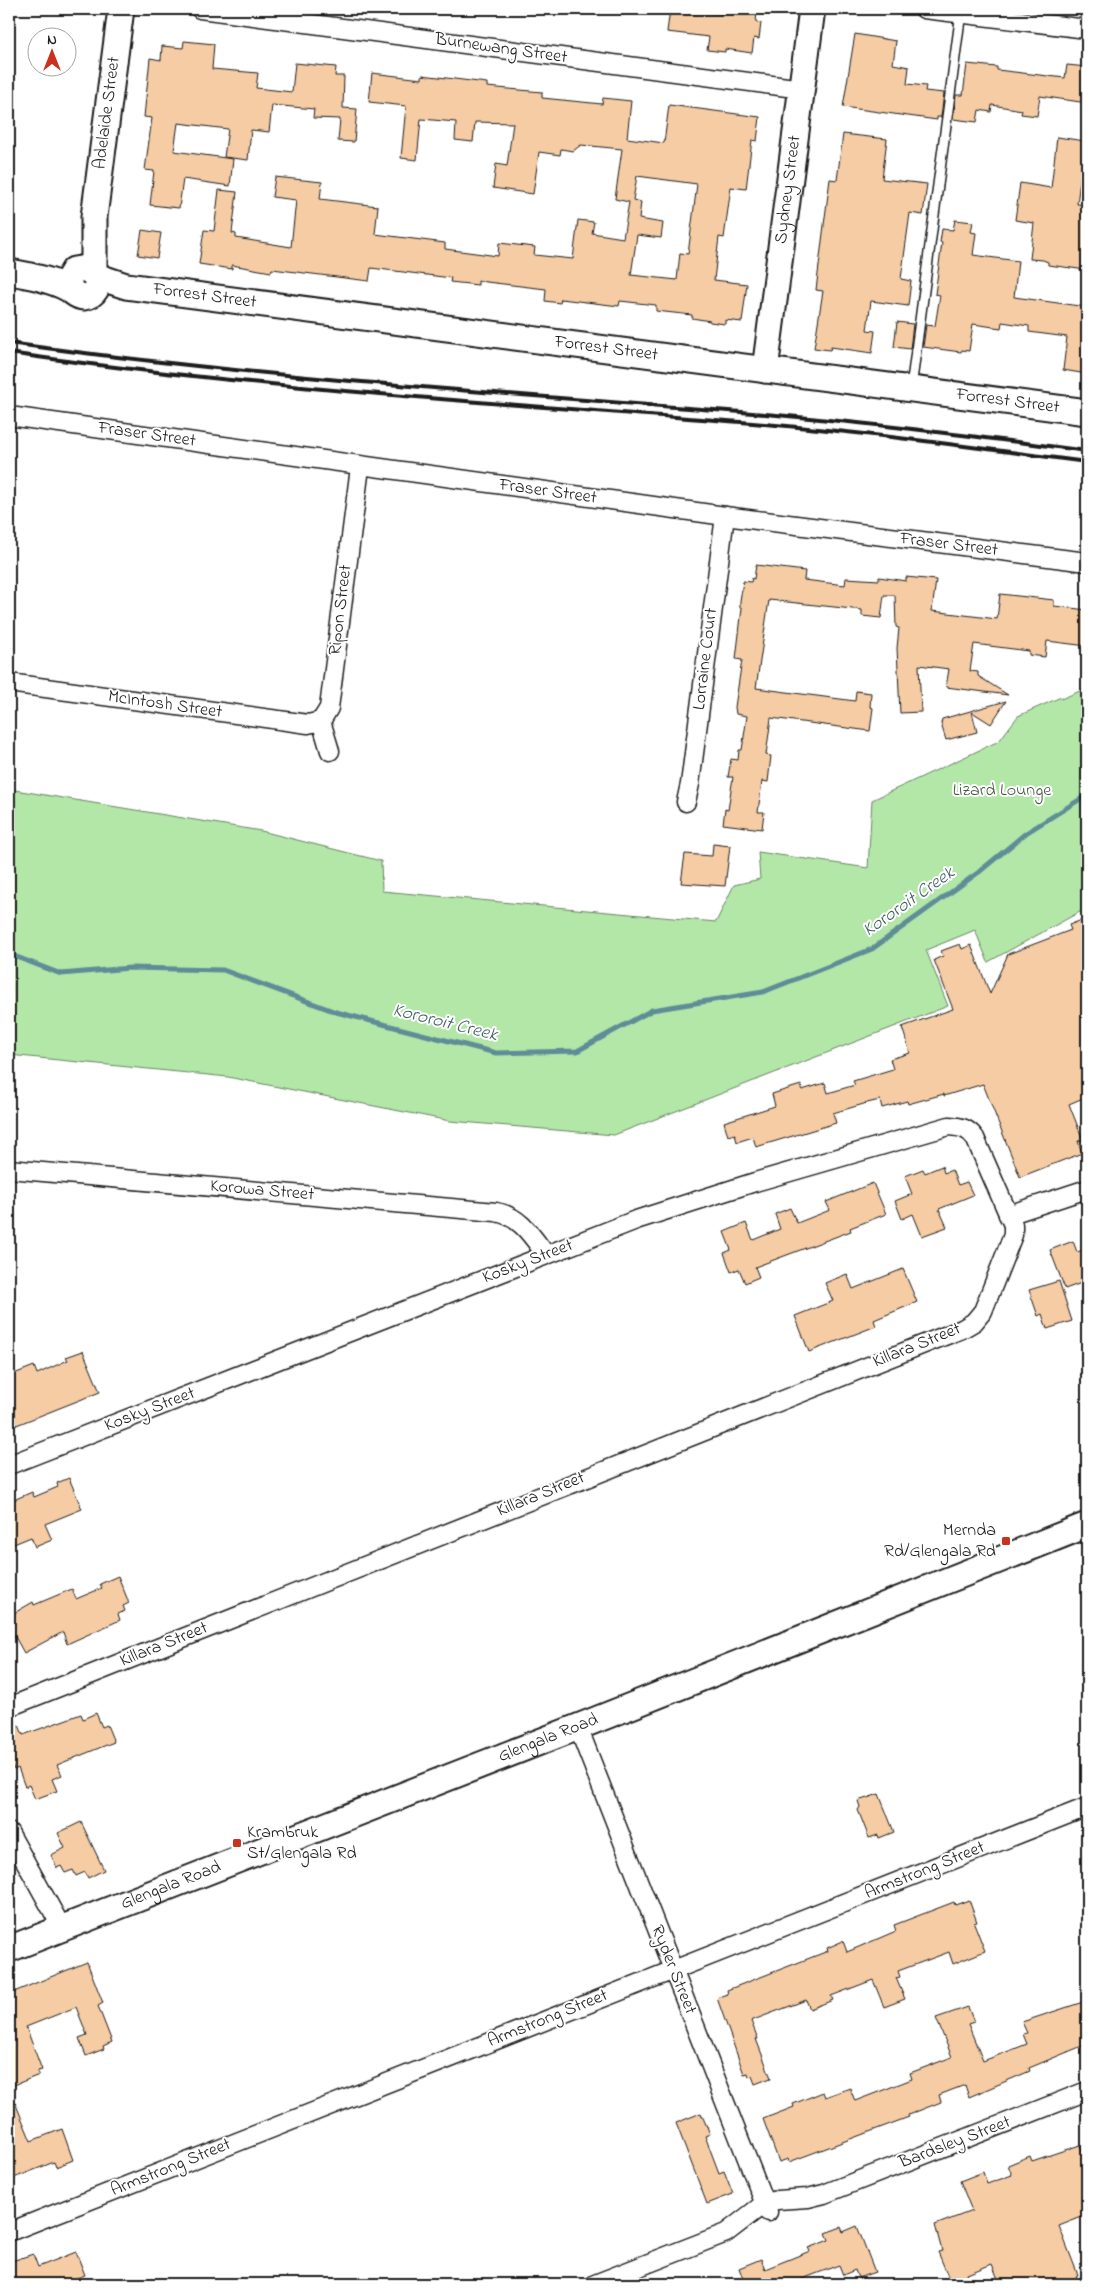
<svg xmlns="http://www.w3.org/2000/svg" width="1096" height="2293" viewBox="0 0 1096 2293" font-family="'Indie Flower',sans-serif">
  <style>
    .green { fill: #b3e7a8; stroke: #688262 }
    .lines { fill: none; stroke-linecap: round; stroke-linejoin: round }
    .stream { stroke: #5e8d97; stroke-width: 5 }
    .building { fill: #f5cca4; stroke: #1c1c1c; fill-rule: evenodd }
    .lane-casing { stroke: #1c1c1c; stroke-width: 12 }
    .street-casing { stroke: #1c1c1c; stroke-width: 21 }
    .secondary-casing { stroke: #1c1c1c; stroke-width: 29 }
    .lane { stroke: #fff; stroke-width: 9 }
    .street { stroke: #fff; stroke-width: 18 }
    .secondary { stroke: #fff; stroke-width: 25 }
    .rail { stroke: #1c1c1c; stroke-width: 4 }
    .poi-dot { fill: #c8321e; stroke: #fff; stroke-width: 2 }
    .labels { text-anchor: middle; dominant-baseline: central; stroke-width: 4; stroke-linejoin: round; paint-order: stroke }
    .street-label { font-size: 18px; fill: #1c1c1c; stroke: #fff }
    .park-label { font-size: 18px; fill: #495946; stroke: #fff }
    .poi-label { font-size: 18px; fill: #1c1c1c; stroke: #fff; text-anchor: end }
    .water-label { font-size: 19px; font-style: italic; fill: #425e64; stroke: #fff }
  </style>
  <rect width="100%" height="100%" fill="#fff"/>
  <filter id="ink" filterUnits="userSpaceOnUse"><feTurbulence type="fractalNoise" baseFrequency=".02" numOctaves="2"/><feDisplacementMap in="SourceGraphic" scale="10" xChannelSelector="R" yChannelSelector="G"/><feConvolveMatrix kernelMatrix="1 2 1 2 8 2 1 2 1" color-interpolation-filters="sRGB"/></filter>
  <g filter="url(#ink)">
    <polygon class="green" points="1087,688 1087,908 988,962 975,930 926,950 948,1006 614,1135 450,1121 228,1077 9,1055 9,789 261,831 381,861 382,891 716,922 734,885 760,879 758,852 868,868 872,800 999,741 1018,716 1061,697 1061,699"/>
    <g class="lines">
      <polyline class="stream" points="9,954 61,974 130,968 223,970 336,1012 496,1053 577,1051 652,1010 763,992 872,949 979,872 1026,833 1087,795"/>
    </g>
    <g class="building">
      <polygon points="670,9 724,14 724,9 757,12 756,22 761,23 759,39 754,38 752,53 725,49 725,52 707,50 709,37 667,32"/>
      <polygon points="855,34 896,41 893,64 909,67 907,84 926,86 925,91 944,93 941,117 937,117 937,120 843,107"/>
      <polygon points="184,41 214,44 212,69 258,73 256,88 292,92 295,63 336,67 335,76 344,76 343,108 357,109 354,142 338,141 340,119 313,118 314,109 272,105 269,132 251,130 248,160 224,157 228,129 178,123 174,151 233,159 230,186 183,179 179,208 150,205 154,171 145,170 152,118 144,117 150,58 161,60 162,46 183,48"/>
      <polygon points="967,64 997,67 997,70 1065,78 1067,65 1087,67 1087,103 1040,96 1037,116 1021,114 1022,110 992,105 991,112 979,110 977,122 953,119 956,95 963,95"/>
      <path d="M372 73 422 79V75L487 83V87L542 92V98L602 104 603 98 631 101 627 138 664 143 669 105 760 117 757 141 752 140 746 189 731 187 724 238 719 237 714 280 747 284 742 322 725 320V324L710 322V321L692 318V315L656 311V305L620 301 619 306 561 299 560 303 545 301 546 289 478 281V285L450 282 451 278 371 268 369 281 272 269 271 272 232 265V269L199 264 204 230 214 231 219 190 237 192 232 233 236 234V238L291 247 296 200 272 197 275 177 322 182 320 199 378 206 375 234 445 243V249L498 256 499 243 535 247 534 255 573 259 578 220 594 222 592 233 623 238 629 202 615 199 622 149 581 145 573 151 561 149 560 155 539 152 533 194 493 188 496 164 507 166 513 123 475 122 473 142 455 140 456 122 421 119 417 160 401 158 406 106 369 102ZM637 176 697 184 688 254 680 253 677 280 631 275 637 235 661 238 663 223 639 219 641 202 633 200Z"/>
      <polygon points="843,134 887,139 882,179 927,184 923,215 910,213 901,279 911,281 908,306 871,301 867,330 875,331 872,353 831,347 830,350 814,348 823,291 816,290 824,225 830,179 837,180"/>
      <polygon points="1057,137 1085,141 1077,204 1087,205 1087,270 1048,265 1048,262 1043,260 1030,259 1034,223 1015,220 1020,183 1051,188"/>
      <polygon points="955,220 973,222 971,232 976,233 973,255 1018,261 1014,297 1087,307 1087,374 1063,370 1067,337 1029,332 1029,326 1002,322 1001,328 973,324 969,351 962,350 961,352 923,347 926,325 935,326 940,295 935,294 942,243 940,242 942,229 953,230"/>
      <polygon points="142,230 161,233 157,258 138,255"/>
      <polygon points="897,322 913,324 910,349 894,347"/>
      <polygon points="756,565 805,571 804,580 845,585 846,578 879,580 879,577 906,581 906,577 936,580 932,611 997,619 1000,594 1054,600 1054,606 1087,610 1087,646 1047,641 1045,657 1029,655 1029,651 974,644 970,671 978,672 978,676 1008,695 946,687 949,669 919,665 921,712 900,713 897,648 899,628 896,627 895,595 884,595 881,618 862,616 862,610 769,600 756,688 855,701 856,691 871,693 870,707 873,708 870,731 771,718 766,755 771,756 768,782 762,781 758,812 764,812 762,829 723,824 725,809 728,810 733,777 728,777 731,759 738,760 739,750 742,750 747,716 736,714 735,707 742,660 736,659 742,608 740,608 740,601 743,581 751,582 752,578 754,579"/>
      <polygon points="1006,701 991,724 972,712 977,732 946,740 941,724 942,719"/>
      <polygon points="713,844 730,846 725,886 681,883 685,854 712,856"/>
      <polygon points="1087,918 1087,1094 1082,1096 1083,1098 1069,1104 1083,1140 1078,1141 1082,1153 1020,1177 983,1084 944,1096 944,1094 908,1104 907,1101 882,1108 880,1100 867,1103 833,1113 836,1123 756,1147 753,1137 737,1142 735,1134 728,1136 724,1122 775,1106 772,1094 801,1085 802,1090 825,1083 828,1093 855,1085 853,1081 893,1069 890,1059 910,1053 902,1027 953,1009 934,960 943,956 941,951 960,944 962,949 971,945 990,994 1008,954 1071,930 1069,925"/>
      <polygon points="942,1166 944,1173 952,1170 958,1185 967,1182 973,1195 939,1209 947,1227 922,1236 913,1214 902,1219 895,1201 912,1194 905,1176 923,1169 925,1173"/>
      <polygon points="873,1183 886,1214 850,1228 851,1231 755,1267 759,1277 745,1283 739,1269 731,1272 724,1253 731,1250 724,1232 746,1223 753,1240 780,1229 775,1214 790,1208 797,1223 830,1210 826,1202"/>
      <polygon points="1073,1241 1077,1252 1084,1250 1087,1259 1087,1281 1065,1289 1050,1250"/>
      <polygon points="903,1269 917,1302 874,1320 876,1326 809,1352 795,1316 833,1301 825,1283 847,1274 853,1289"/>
      <polygon points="1059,1281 1072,1321 1047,1329 1042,1314 1038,1316 1029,1290"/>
      <polygon points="83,1351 100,1392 9,1428 9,1376 34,1366 37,1374 68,1360 66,1357"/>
      <polygon points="69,1478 82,1509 45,1524 52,1540 35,1547 31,1537 9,1546 9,1502 32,1492 34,1497 58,1487 57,1483"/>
      <polygon points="118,1576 129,1603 123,1606 125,1611 118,1614 120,1620 67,1644 63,1632 24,1653 9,1626 9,1616 33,1602 34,1605 72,1589 76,1599 102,1588 100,1584"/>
      <polygon points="96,1713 102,1727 107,1725 114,1742 57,1765 62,1775 52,1779 57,1791 35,1799 29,1785 25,1787 18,1768 14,1770 9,1756 9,1729 19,1725 23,1735 81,1714 83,1719"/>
      <polygon points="879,1794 894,1832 879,1838 878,1835 869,1838 858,1810 860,1807 858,1801"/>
      <polygon points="81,1822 104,1870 88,1878 85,1872 76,1876 73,1870 65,1873 61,1866 57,1868 51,1855 65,1848 58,1833"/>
      <polygon points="969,1900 977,1922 974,1923 985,1951 953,1964 949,1952 898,1971 900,1977 896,1978 905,1999 884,2007 873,1980 831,1996 833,2000 810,2009 806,2000 756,2019 751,2021 758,2039 756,2039 771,2078 755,2084 752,2076 749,2077 748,2073 744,2074 717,1998 728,1994 727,1990 828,1951 827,1948 843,1941 847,1952 896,1931 894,1925 954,1902 955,1905"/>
      <polygon points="87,1962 103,2003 98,2006 112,2042 103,2046 104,2049 86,2056 79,2038 87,2035 76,2007 26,2027 42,2070 38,2071 39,2075 9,2087 9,1994"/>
      <polygon points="1083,2002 1087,2012 1087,2031 1083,2032 1087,2044 1029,2068 1030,2071 969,2097 965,2085 939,2095 941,2102 908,2115 909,2117 789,2162 788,2159 779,2162 763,2119 794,2107 793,2104 823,2092 825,2097 850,2088 855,2101 912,2079 910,2073 952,2057 936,2018 968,2007 974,2022 968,2024 983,2061 1027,2044 1023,2034 1027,2033 1022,2022"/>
      <polygon points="9,2088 31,2141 62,2129 73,2160 56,2167 54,2162 9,2180"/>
      <polygon points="701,2113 710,2134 705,2136 719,2173 724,2171 733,2194 707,2204 676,2123"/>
      <polygon points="1080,2145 1087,2163 1087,2215 1059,2226 1078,2275 1076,2276 1079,2284 1000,2284 992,2264 950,2281 938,2252 942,2251 935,2225 972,2211 960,2181 983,2172 987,2184 1012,2175 1008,2165 1030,2156 1032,2161"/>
      <polygon points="857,2226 875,2272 858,2278 855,2270 843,2275 839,2265 789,2284 745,2284 739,2268 761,2259 765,2269 810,2251 808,2248 829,2240 826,2233 841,2227 843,2232"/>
      <polygon points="76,2252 85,2275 61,2284 9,2284 9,2262 33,2254 38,2267"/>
    </g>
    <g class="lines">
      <defs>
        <polyline id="lane" points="911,388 961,12"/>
        <g id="street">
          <polyline points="200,9 802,89"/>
          <polyline points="924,9 1087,29"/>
          <polyline points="9,416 725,516 1087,562"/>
          <polyline points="9,683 308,724 321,721"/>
          <polyline points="330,751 321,721 329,708 360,467"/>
          <polyline points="686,802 690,784 725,516"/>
          <path d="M9 1169 496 1212C520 1216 532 1236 546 1255"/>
          <polyline points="1008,1215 1087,1189"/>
          <path d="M9 1465 636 1220 755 1182 949 1126C961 1127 968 1128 975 1138L1013 1225V1235L983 1311 974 1322 962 1329 9 1707"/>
          <polyline points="578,1727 768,2212"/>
          <polyline points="9,1832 62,1928"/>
          <polyline points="9,2232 1087,1807"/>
          <polyline points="595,2284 726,2233 765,2203 777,2200 808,2198 824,2194 1087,2091"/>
        </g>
        <g id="secondary">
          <path d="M9 272C29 275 49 279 67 288 74 292 76 297 84 297 95 295 100 286 96 276L86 268 74 270 68 280 70 289"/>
          <path id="s1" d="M94 272V217L121 9"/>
          <path id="s2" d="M96 276 126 286 1087 412"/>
          <path id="s3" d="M765 370 812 9"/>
          <path id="s4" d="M9 1949 578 1727 1087 1525"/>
        </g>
      </defs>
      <use href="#lane" class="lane-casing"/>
      <use href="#street" class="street-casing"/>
      <use href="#secondary" class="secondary-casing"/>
      <use href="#lane" class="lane"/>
      <use href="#street" class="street"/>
      <use href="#secondary" class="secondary"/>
      <g class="rail">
        <path d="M9 343C252 377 496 393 741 412 857 421 972 436 1087 451"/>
        <path d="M9 353C252 388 496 403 741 422 857 431 972 447 1087 462"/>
      </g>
    </g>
  </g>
  <g class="poi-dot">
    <rect x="1001" y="1536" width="10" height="10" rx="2.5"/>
    <rect x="232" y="1838" width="10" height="10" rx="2.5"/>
  </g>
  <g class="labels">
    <g class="street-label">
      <text transform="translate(501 49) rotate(8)">Burnewang Street</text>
      <text stroke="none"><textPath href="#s1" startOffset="160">Adelaide Street</textPath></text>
      <text stroke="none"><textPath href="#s3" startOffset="182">Sydney Street</textPath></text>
      <text stroke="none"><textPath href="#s2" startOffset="111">Forrest Street</textPath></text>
      <text stroke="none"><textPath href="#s2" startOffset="516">Forrest Street</textPath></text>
      <text stroke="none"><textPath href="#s2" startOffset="921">Forrest Street</textPath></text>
      <text transform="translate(147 435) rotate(8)">Fraser Street</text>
      <text transform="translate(548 492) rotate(8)">Fraser Street</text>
      <text transform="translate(949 545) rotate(7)">Fraser Street</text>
      <text transform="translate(341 610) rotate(-83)">Ripon Street</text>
      <text transform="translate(706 659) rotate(-83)">Lorraine Court</text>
      <text transform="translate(165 705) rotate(8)">McIntosh Street</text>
      <text transform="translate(262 1191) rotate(5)">Korowa Street</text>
      <text transform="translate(528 1262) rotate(-21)">Kosky Street</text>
      <text transform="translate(917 1346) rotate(-22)">Killara Street</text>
      <text transform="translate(150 1410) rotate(-21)">Kosky Street</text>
      <text transform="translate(541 1495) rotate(-22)">Killara Street</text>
      <text transform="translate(164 1645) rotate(-22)">Killara Street</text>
      <text stroke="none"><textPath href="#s4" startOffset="579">Glengala Road</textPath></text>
      <text transform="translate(925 1871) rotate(-22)">Armstrong Street</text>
      <text stroke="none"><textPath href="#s4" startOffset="174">Glengala Road</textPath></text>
      <text transform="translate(673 1970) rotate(68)">Ryder Street</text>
      <text transform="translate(548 2019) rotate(-22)">Armstrong Street</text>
      <text transform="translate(955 2143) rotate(-21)">Bardsley Street</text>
      <text transform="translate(171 2168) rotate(-22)">Armstrong Street</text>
    </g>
    <g class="park-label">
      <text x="1002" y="791">Lizard Lounge</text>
    </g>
    <g class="poi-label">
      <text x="996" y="1531">Mernda<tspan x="996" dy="21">Rd/Glengala Rd</tspan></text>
      <text x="247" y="1833" text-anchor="start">Krambruk<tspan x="247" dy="21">St/Glengala Rd</tspan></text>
    </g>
    <g class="water-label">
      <text transform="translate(909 902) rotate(-35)">Kororoit Creek</text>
      <text transform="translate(445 1023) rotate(14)">Kororoit Creek</text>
    </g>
  </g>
  <rect width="1096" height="2293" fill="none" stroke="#fff" stroke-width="30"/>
  <rect x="15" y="15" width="1066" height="2263" fill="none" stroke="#1c1c1c" stroke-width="2" filter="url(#ink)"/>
  <g transform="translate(52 52)"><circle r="24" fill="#ffffff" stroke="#a4a4a4"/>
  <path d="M0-4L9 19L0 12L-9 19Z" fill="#c8321e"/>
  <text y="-8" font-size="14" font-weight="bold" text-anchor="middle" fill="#1c1c1c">N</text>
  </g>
</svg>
